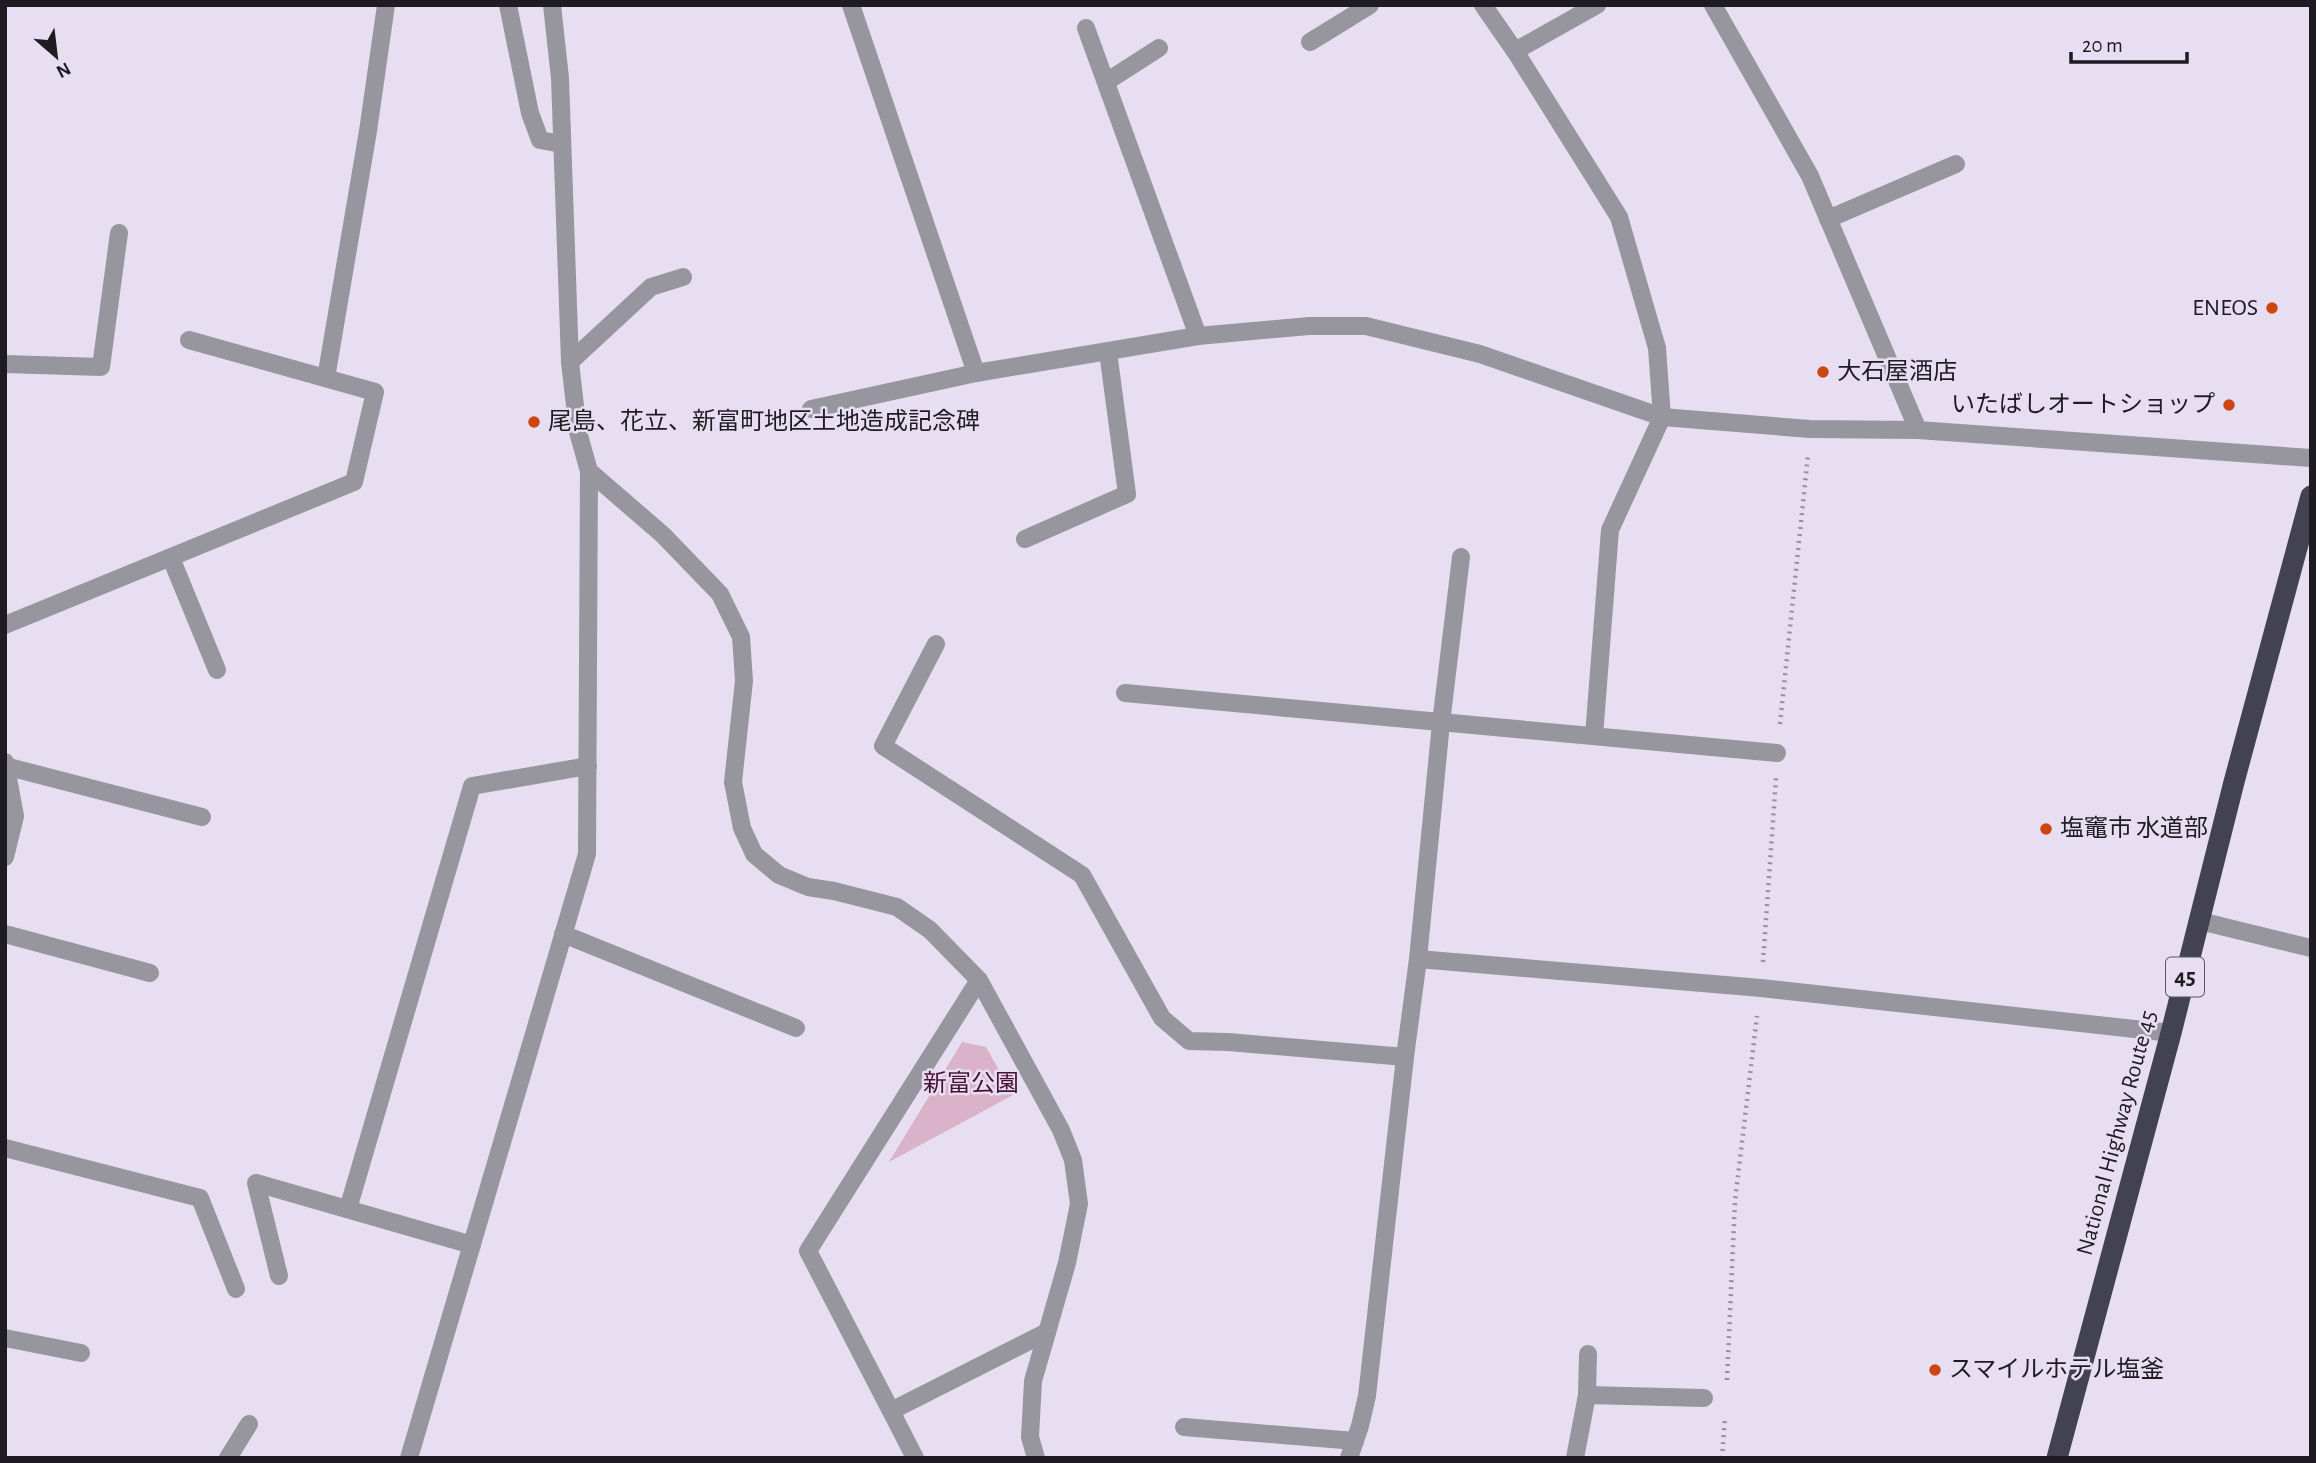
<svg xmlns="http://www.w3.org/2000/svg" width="2316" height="1463" viewBox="0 0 2316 1463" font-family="'Alegreya Sans','Noto Sans JP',sans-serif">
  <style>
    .green { fill: #dab2c9 }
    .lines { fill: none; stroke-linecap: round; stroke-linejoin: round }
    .path { stroke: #96909e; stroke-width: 4.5; stroke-dasharray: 2 5; stroke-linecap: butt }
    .minor { stroke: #97969e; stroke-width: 18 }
    .highway { stroke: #434252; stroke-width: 21 }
    .poi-dot { fill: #cc460f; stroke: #e7dff1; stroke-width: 2.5 }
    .labels { text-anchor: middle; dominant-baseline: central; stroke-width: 5; stroke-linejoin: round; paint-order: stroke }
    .shield { fill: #e7dff1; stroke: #5a5660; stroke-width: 2 }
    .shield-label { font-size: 23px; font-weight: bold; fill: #1e1b22 }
    .poi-label { font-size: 24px; fill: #1e1b22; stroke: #e7dff1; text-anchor: start }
    .park-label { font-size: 24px; fill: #480f36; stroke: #e7dff1 }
    .street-label { font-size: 24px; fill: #1e1b22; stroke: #e7dff1 }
  </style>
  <rect width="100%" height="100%" fill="#e7dff1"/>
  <polygon class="green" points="962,1042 986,1047 1013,1095 889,1162"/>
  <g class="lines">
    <g class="path">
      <polyline points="1780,724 1808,455"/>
      <polyline points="1763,962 1776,778"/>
      <polyline points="1727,1380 1735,1201 1757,1016"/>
      <polyline points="1722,1458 1725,1417"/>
    </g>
    <g class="minor">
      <polyline points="508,5 530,113 540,140 562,144"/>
      <polyline points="552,5 560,78 570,362 578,432 589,471 663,535 720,594 741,637 744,681 733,782 742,828 754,854 779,875 808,887 834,891 897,907 930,930 979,980 1061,1130 1073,1160 1079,1204 1067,1263 1033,1381 1030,1437 1036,1458"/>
      <polyline points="851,5 976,373"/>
      <polyline points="1483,5 1515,51 1619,217 1657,348 1662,417 1610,530 1594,736"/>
      <polyline points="1713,5 1810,176 1918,430"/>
      <polyline points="1086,28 1198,336"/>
      <polyline points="1310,42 1370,5"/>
      <polyline points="1515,51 1597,5"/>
      <polyline points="1106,82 1159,48"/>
      <polyline points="1828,219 1956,164"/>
      <polyline points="570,362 651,287 683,277"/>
      <polyline points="5,364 101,367 119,233"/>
      <polyline points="326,378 368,131 386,5"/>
      <polyline points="811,409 976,373 1198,336 1309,326 1366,326 1480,354 1662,417 1810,429 1918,430 2311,458"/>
      <polyline points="1025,539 1127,494 1108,352"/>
      <polyline points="171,558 217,670"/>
      <polyline points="5,625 354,482 375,392 189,340"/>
      <polyline points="936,644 883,746 1082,875 1162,1018 1189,1041 1228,1042 1405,1057"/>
      <polyline points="1125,693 1777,753"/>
      <polyline points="5,762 15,816 5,857"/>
      <polyline points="5,766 202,817"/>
      <polyline points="2200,921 2311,948"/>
      <polyline points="5,934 150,973"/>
      <polyline points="563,934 796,1028"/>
      <polyline points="1418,959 1761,988 2171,1033"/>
      <polyline points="979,980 808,1251 891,1411 1047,1332"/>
      <polyline points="5,1148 200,1198 236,1289"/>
      <polyline points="348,1209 472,786 588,766"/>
      <polyline points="279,1276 256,1183 472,1245"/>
      <polyline points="5,1338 81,1353"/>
      <polyline points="1587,1395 1588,1354"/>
      <polyline points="891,1411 915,1458"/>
      <polyline points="1184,1427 1355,1441"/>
      <polyline points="228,1458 249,1424"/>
      <polyline points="409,1458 587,854 589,471"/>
      <polyline points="1349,1458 1360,1426 1367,1396 1405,1057 1418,959 1441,723 1461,557"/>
      <polyline points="1575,1458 1587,1395 1704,1398"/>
    </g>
    <polyline class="highway" points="2057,1458 2171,1033 2234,782 2311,496"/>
  </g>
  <g class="poi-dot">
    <circle cx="2272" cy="308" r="7"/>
    <circle cx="1823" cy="372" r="7"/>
    <circle cx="2229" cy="405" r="7"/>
    <circle cx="534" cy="422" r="7"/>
    <circle cx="2046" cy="829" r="7"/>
    <circle cx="1935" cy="1370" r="7"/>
  </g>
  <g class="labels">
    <rect class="shield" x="2166" y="957.5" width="38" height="39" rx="5"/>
    <g class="shield-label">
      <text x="2185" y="977">45</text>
    </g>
    <g class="poi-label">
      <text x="2258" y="308" text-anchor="end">ENEOS</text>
      <text x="1837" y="372">大石屋酒店</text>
      <text x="2215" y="405" text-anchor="end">いたばしオートショップ</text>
      <text x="548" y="422">尾島、花立、新富町地区土地造成記念碑</text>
      <text x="2060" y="829">塩竈市 水道部</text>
      <text x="1949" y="1370">スマイルホテル塩釜</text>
    </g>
    <g class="park-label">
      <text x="971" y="1084">新富公園</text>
    </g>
    <g class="street-label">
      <text transform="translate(2117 1133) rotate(-75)">National Highway Route 45</text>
    </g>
  </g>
  <rect width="2316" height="1463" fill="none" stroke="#1e1b22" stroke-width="14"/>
  <g transform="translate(56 56) rotate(152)" stroke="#e7dff1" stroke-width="5" paint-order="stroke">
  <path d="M0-5L12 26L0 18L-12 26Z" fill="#1e1b22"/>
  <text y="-10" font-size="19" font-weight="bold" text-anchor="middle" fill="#1e1b22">N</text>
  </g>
  <path d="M2071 52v10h116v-10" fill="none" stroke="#1e1b22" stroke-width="3.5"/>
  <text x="2082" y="52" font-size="21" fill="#1e1b22" stroke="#e7dff1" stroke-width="5" paint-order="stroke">20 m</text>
</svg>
